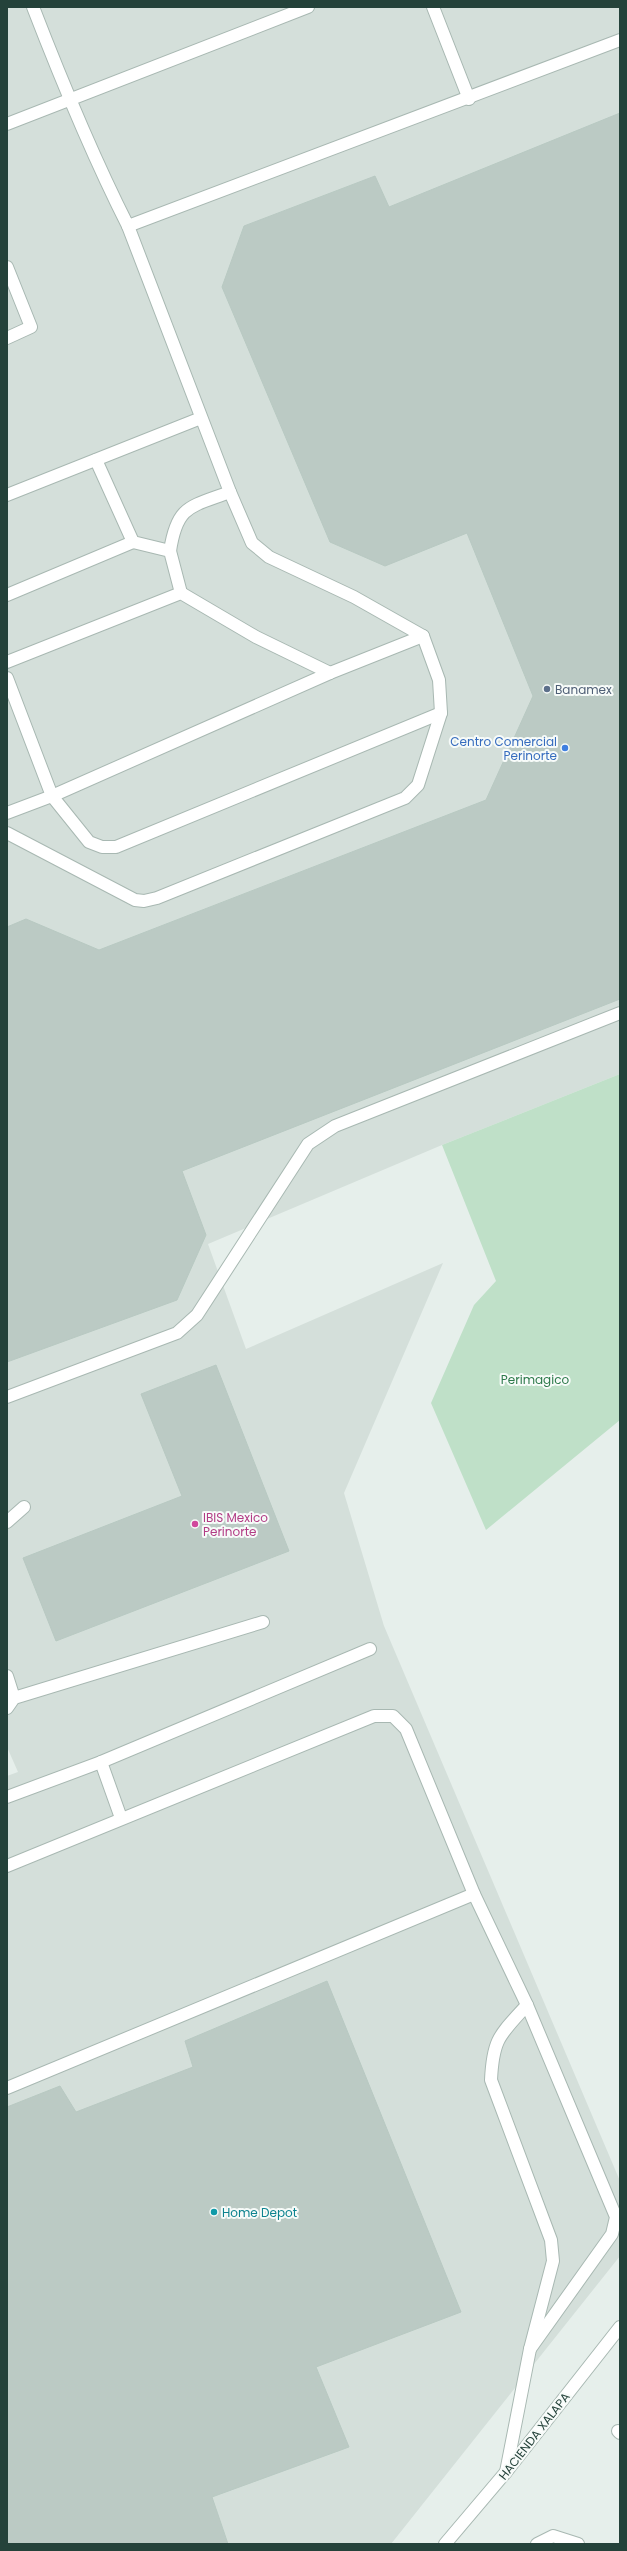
<svg xmlns="http://www.w3.org/2000/svg" width="627" height="2551" viewBox="0 0 627 2551" font-family="Poppins,sans-serif">
  <style>
    .built { fill: #d4dfda }
    .green { fill: #bfe0c8 }
    .building { fill: #bbcac4; stroke: #b8c9c2 }
    .lines { fill: none; stroke-linecap: round; stroke-linejoin: round }
    .minor-casing { stroke: #a8b8b2; stroke-width: 14 }
    .minor { stroke: #fff; stroke-width: 12 }
    .service-dot { fill: #5c6f8a; stroke: #f7fbf9; stroke-width: 1.5 }
    .shop-dot { fill: #3f7fe0; stroke: #f7fbf9; stroke-width: 1.5 }
    .hotel-dot { fill: #d1479c; stroke: #f7fbf9; stroke-width: 1.5 }
    .culture-dot { fill: #0f9aa8; stroke: #f7fbf9; stroke-width: 1.5 }
    .labels { text-anchor: middle; dominant-baseline: central; stroke-width: 4; stroke-linejoin: round; paint-order: stroke }
    .service-label { font-size: 12px; fill: #4e5e75; stroke: #f7fbf9; text-anchor: start }
    .shop-label { font-size: 12px; fill: #366cbe; stroke: #f7fbf9; text-anchor: end }
    .park-label { font-size: 12px; fill: #2d7a4b; stroke: #f7fbf9 }
    .hotel-label { font-size: 12px; fill: #b23c85; stroke: #f7fbf9; text-anchor: start }
    .culture-label { font-size: 12px; fill: #0d838f; stroke: #f7fbf9; text-anchor: start }
    .street-label { font-size: 12px; fill: #24423a; stroke: #f7fbf9 }
  </style>
  <rect width="100%" height="100%" fill="#e6efeb"/>
  <polygon class="built" points="620,7 620,1074 442,1145 208,1244 246,1349 443,1263 344,1493 384,1626 620,2181 620,2256 391,2544 7,2544 7,1776 18,1772 7,1747 7,8"/>
  <polygon class="green" points="620,1074 620,1420 486,1530 431,1403 474,1305 496,1281 442,1145"/>
  <g class="building">
    <polygon points="620,113 620,999 182,1171 206,1235 177,1300 7,1362 7,927 26,919 99,950 486,800 533,696 467,533 385,566 330,542 222,287 244,226 375,176 389,207"/>
    <polygon points="216,1365 289,1551 56,1641 23,1558 182,1496 141,1394"/>
    <polygon points="327,1981 461,2312 316,2367 349,2447 212,2497 228,2544 7,2544 7,2107 60,2086 76,2112 193,2067 185,2041"/>
  </g>
  <g class="lines">
    <defs>
      <g id="minor">
        <path d="M33 7C62 82 92 155 128 226L620 40"/>
        <polyline points="433,7 469,99"/>
        <polyline points="7,124 308,7"/>
        <polyline points="7,267 31,327 7,338"/>
        <polyline points="96,460 133,542 170,551 181,593"/>
        <polyline points="7,495 201,418"/>
        <path d="M170 551C177 505 190 507 230 492"/>
        <polyline points="7,595 133,542"/>
        <polyline points="7,662 181,593 256,637 330,673"/>
        <polyline points="7,678 52,796 89,842 102,847 116,847 441,713"/>
        <polyline points="7,813 52,796 330,673 423,636"/>
        <polyline points="7,833 135,900 144,901 157,898 405,798 418,785 441,713 439,680 423,636 354,597 269,557 252,543 230,492 128,226"/>
        <polyline points="7,1397 177,1333 197,1315 308,1144 335,1126 620,1013"/>
        <polyline points="7,1522 24,1507"/>
        <polyline points="7,1676 14,1698"/>
        <polyline points="7,1708 14,1698 263,1622"/>
        <polyline points="101,1762 121,1818"/>
        <polyline points="7,1797 101,1762 370,1649"/>
        <polyline points="7,1866 374,1716 393,1716 406,1729 474,1894 527,2005 616,2217 612,2234 530,2349"/>
        <polyline points="7,2088 474,1894"/>
        <polyline points="618,2431 620,2433"/>
        <path d="M506 2472 530 2349 553 2261 551 2240 491 2080C493 2038 500 2035 527 2005"/>
        <polyline points="445,2544 506,2472 620,2327"/>
        <polyline points="537,2544 553,2536 578,2544"/>
      </g>
    </defs>
    <use href="#minor" class="minor-casing"/>
    <use href="#minor" class="minor"/>
  </g>
  <circle class="service-dot" cx="547" cy="689" r="4"/>
  <circle class="shop-dot" cx="565" cy="748" r="4"/>
  <circle class="hotel-dot" cx="195" cy="1524" r="4"/>
  <circle class="culture-dot" cx="214" cy="2212" r="4"/>
  <g class="labels">
    <g class="service-label">
      <text x="555" y="689">Banamex</text>
    </g>
    <g class="shop-label">
      <text x="557" y="741">Centro Comercial<tspan x="557" dy="14">Perinorte</tspan></text>
    </g>
    <g class="park-label">
      <text x="535" y="1379">Perimagico</text>
    </g>
    <g class="hotel-label">
      <text x="203" y="1517">IBIS Mexico<tspan x="203" dy="14">Perinorte</tspan></text>
    </g>
    <g class="culture-label">
      <text x="222" y="2212">Home Depot</text>
    </g>
    <g class="street-label">
      <text transform="translate(534 2436) rotate(-52)">HACIENDA XALAPA</text>
    </g>
  </g>
  <rect width="627" height="2551" fill="none" stroke="#24423a" stroke-width="16"/>
</svg>
